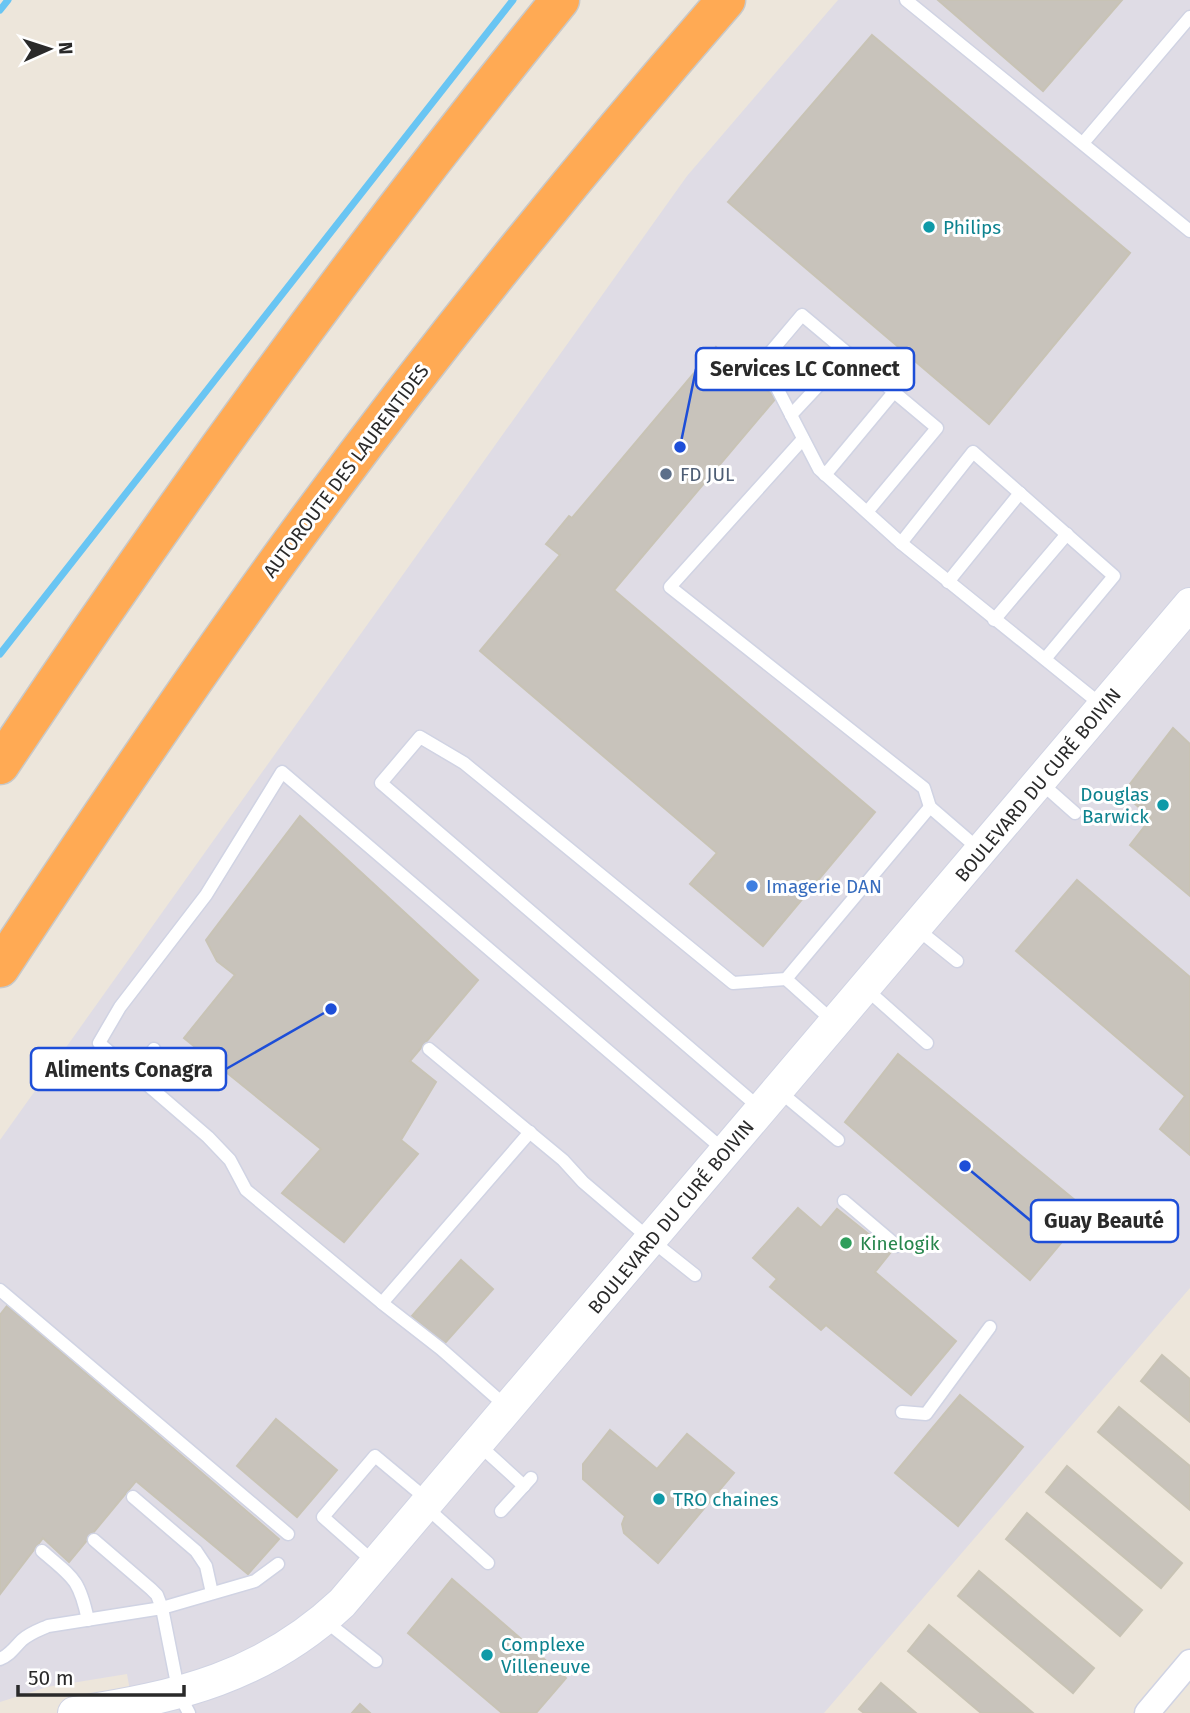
<svg xmlns="http://www.w3.org/2000/svg" width="1190" height="1713" viewBox="0 0 1190 1713" font-family="'Fira Sans',sans-serif">
  <style>
    .industrial { fill: #dfdce5 }
    .lines { fill: none; stroke-linecap: round; stroke-linejoin: round }
    .stream { stroke: #69c5f3; stroke-width: 7 }
    .building { fill: #c8c3bb; stroke: #c8c3b5; stroke-width: 2 }
    .service-casing { stroke: #d0d3e3; stroke-width: 15 }
    .minor-casing { stroke: #d0d3e3; stroke-width: 27 }
    .tertiary-casing { stroke: #d0d3e3; stroke-width: 34 }
    .motorway-casing { stroke: #c8c8c8; stroke-width: 41 }
    .service { stroke: #fff; stroke-width: 12 }
    .minor { stroke: #fff; stroke-width: 24 }
    .tertiary { stroke: #fff; stroke-width: 32 }
    .motorway { stroke: #ffaa54; stroke-width: 38 }
    .culture-dot { fill: #0f9aa8; stroke: #fff; stroke-width: 2.5 }
    .service-dot { fill: #5c6f8a; stroke: #fff; stroke-width: 2.5 }
    .shop-dot { fill: #3f7fe0; stroke: #fff; stroke-width: 2.5 }
    .leisure-dot { fill: #2e9e5b; stroke: #fff; stroke-width: 2.5 }
    .labels { text-anchor: middle; dominant-baseline: central; stroke-width: 6; stroke-linejoin: round; paint-order: stroke }
    .culture-label { font-size: 19px; fill: #0d838f; stroke: #fff; text-anchor: start }
    .street-label { font-size: 19px; fill: #2a2a2a; stroke: #fff }
    .service-label { font-size: 19px; fill: #4e5e75; stroke: #fff; text-anchor: start }
    .shop-label { font-size: 19px; fill: #366cbe; stroke: #fff; text-anchor: start }
    .leisure-label { font-size: 19px; fill: #27864d; stroke: #fff; text-anchor: start }
    .leader { fill: none; stroke: #1d4ed8; stroke-width: 2.5 }
    .callout-dot { fill: #1d4ed8; stroke: #fff; stroke-width: 2.5 }
    .callout { fill: #fff; stroke: #1d4ed8; stroke-width: 2.5 }
    .callout-label { font-size: 21px; text-anchor: middle; font-weight: bold; fill: #2a2a2a }
  </style>
  <rect width="100%" height="100%" fill="#ede6db"/>
  <polygon class="industrial" points="838,0 1190,0 1190,1288 824,1713 134,1713 127,1674 47,1687 0,1702 0,1140 687,176"/>
  <g class="lines">
    <g class="stream">
      <polyline points="0,10 8,0"/>
      <polyline points="0,654 513,0"/>
    </g>
  </g>
  <g class="building">
    <polygon points="938,0 1122,0 1043,91"/>
    <polygon points="872,35 1130,253 989,424 728,202"/>
    <polygon points="716,347 776,398 614,590 875,812 763,946 690,884 717,853 480,651 560,555 546,544 569,516 572,518"/>
    <polygon points="1173,728 1190,744 1190,896 1130,845 1151,818 1123,793"/>
    <polygon points="300,816 478,980 410,1061 436,1082 401,1140 418,1154 344,1242 282,1193 321,1149 184,1038 235,975 217,961 206,940"/>
    <polygon points="1077,880 1190,977 1190,1155 1160,1129 1185,1096 1016,951"/>
    <polygon points="898,1054 1088,1211 1030,1280 845,1122"/>
    <polygon points="798,1208 821,1228 837,1209 891,1252 875,1272 956,1341 911,1395 826,1325 821,1330 770,1287 777,1279 753,1258"/>
    <polygon points="461,1260 493,1289 444,1344 412,1316"/>
    <polygon points="7,1306 279,1539 248,1574 136,1481 69,1562 43,1538 0,1594 0,1315"/>
    <polygon points="1162,1355 1190,1379 1190,1422 1141,1381"/>
    <polygon points="960,1395 1023,1447 958,1526 895,1473"/>
    <polygon points="1119,1407 1190,1466 1190,1510 1098,1432"/>
    <polygon points="276,1419 337,1470 297,1517 237,1466"/>
    <polygon points="610,1430 657,1469 687,1434 734,1473 658,1563 624,1533 622,1524 625,1516 583,1479 583,1464"/>
    <polygon points="1067,1466 1182,1563 1161,1588 1046,1492"/>
    <polygon points="1027,1513 1142,1610 1120,1636 1006,1539"/>
    <polygon points="979,1571 1094,1668 1073,1693 958,1596"/>
    <polygon points="452,1579 566,1678 536,1713 502,1713 408,1633"/>
    <polygon points="929,1625 1033,1713 981,1713 908,1651"/>
    <polygon points="881,1683 916,1713 864,1713 859,1709"/>
    <polygon points="360,1704 370,1713 352,1713"/>
  </g>
  <g class="lines">
    <defs>
      <g id="service">
        <polyline points="906,0 1190,231"/>
        <polyline points="1083,143 1190,17"/>
        <polyline points="791,415 848,354"/>
        <polyline points="803,439 670,587 924,788 930,807"/>
        <polyline points="825,475 894,392"/>
        <polyline points="867,512 937,428 802,315 763,361 819,469 901,543 1104,707"/>
        <polyline points="901,543 973,452 1114,576 1045,659"/>
        <polyline points="948,582 1020,493"/>
        <polyline points="994,620 1067,534"/>
        <polyline points="1040,782 1075,813"/>
        <polyline points="916,928 957,961"/>
        <polyline points="786,979 835,1023"/>
        <polyline points="865,988 927,1043"/>
        <polyline points="429,1049 563,1160 583,1182 651,1240 695,1275"/>
        <polyline points="136,1075 154,1049"/>
        <polyline points="779,1091 838,1140"/>
        <polyline points="762,1110 381,783 420,737 464,763 733,983 786,979 930,807 981,851"/>
        <polyline points="530,1132 382,1303 246,1190 230,1160 208,1137 99,1043 120,1007 206,895 282,772 725,1151"/>
        <polyline points="844,1201 897,1246"/>
        <polyline points="0,1290 288,1534"/>
        <polyline points="382,1303 441,1349 508,1408"/>
        <polyline points="902,1412 926,1414 990,1327"/>
        <polyline points="478,1444 524,1486"/>
        <polyline points="133,1497 196,1551 206,1566 212,1593"/>
        <polyline points="426,1507 488,1563"/>
        <polyline points="501,1511 531,1478"/>
        <polyline points="94,1540 151,1589 157,1595 162,1608 255,1581 278,1564"/>
        <path d="M42 1551C73 1578 79 1578 88 1620"/>
        <polyline points="376,1564 323,1517 375,1456 429,1501"/>
        <polyline points="324,1620 376,1661"/>
        <path d="M0 1659C10 1655 14 1648 22 1640 30 1633 39 1630 48 1626L162 1608 179 1694 189 1713"/>
      </g>
      <polyline id="minor" points="1147,1713 1190,1662"/>
      <path id="tertiary" d="M74 1713C178 1697 263 1677 342 1603L1190 604"/>
      <g id="motorway">
        <path d="M0 765C175 502 361 245 560 0"/>
        <path d="M0 968C94 825 189 684 289 546 426 358 573 176 726 0"/>
      </g>
    </defs>
    <use href="#service" class="service-casing"/>
    <use href="#minor" class="minor-casing"/>
    <use href="#tertiary" class="tertiary-casing"/>
    <use href="#motorway" class="motorway-casing"/>
    <use href="#service" class="service"/>
    <use href="#minor" class="minor"/>
    <use href="#tertiary" class="tertiary"/>
    <use href="#motorway" class="motorway"/>
  </g>
  <g class="culture-dot">
    <circle cx="929" cy="227" r="7"/>
    <circle cx="1163" cy="805" r="7"/>
    <circle cx="659" cy="1499" r="7"/>
    <circle cx="487" cy="1655" r="7"/>
  </g>
  <circle class="service-dot" cx="666" cy="474" r="7"/>
  <circle class="shop-dot" cx="752" cy="886" r="7"/>
  <circle class="leisure-dot" cx="846" cy="1243" r="7"/>
  <g class="labels">
    <g class="culture-label">
      <text x="943" y="227">Philips</text>
      <text x="1149" y="794" text-anchor="end">Douglas<tspan x="1149" dy="22">Barwick</tspan></text>
      <text x="673" y="1499">TRO chaines</text>
      <text x="501" y="1644">Complexe<tspan x="501" dy="22">Villeneuve</tspan></text>
    </g>
    <g class="street-label">
      <text transform="translate(346 471) rotate(-53)">AUTOROUTE DES LAURENTIDES</text>
      <text transform="translate(1038 785) rotate(-50)">BOULEVARD DU CURÉ BOIVIN</text>
      <text transform="translate(671 1217) rotate(-50)">BOULEVARD DU CURÉ BOIVIN</text>
    </g>
    <g class="service-label">
      <text x="680" y="474">FD JUL</text>
    </g>
    <g class="shop-label">
      <text x="766" y="886">Imagerie DAN</text>
    </g>
    <g class="leisure-label">
      <text x="860" y="1243">Kinelogik</text>
    </g>
  </g>
  <path class="leader" d="M680 447L696 369M331 1009L226 1069M965 1166L1031 1221"/>
  <g class="callout-dot">
    <circle cx="680" cy="447" r="7"/>
    <circle cx="331" cy="1009" r="7"/>
    <circle cx="965" cy="1166" r="7"/>
  </g>
  <g class="callout">
    <rect x="696" y="348" width="218" height="42" rx="7"/>
    <rect x="31" y="1048" width="195" height="42" rx="7"/>
    <rect x="1031" y="1200" width="147" height="42" rx="7"/>
  </g>
  <g class="callout-label">
    <text x="805" y="376">Services LC Connect</text>
    <text x="129" y="1077">Aliments Conagra</text>
    <text x="1104" y="1228">Guay Beauté</text>
  </g>
  <g transform="translate(49 49) rotate(87)" stroke="#ffffff" stroke-width="5" paint-order="stroke">
  <path d="M0-5L12 26L0 18L-12 26Z" fill="#2a2a2a"/>
  <text y="-10" font-size="19" font-weight="bold" text-anchor="middle" fill="#2a2a2a">N</text>
  </g>
  <path d="M18 1685v10h166v-10" fill="none" stroke="#2a2a2a" stroke-width="3.5"/>
  <text x="28" y="1685" font-size="21" fill="#2a2a2a" stroke="#ffffff" stroke-width="5" paint-order="stroke">50 m</text>
</svg>
